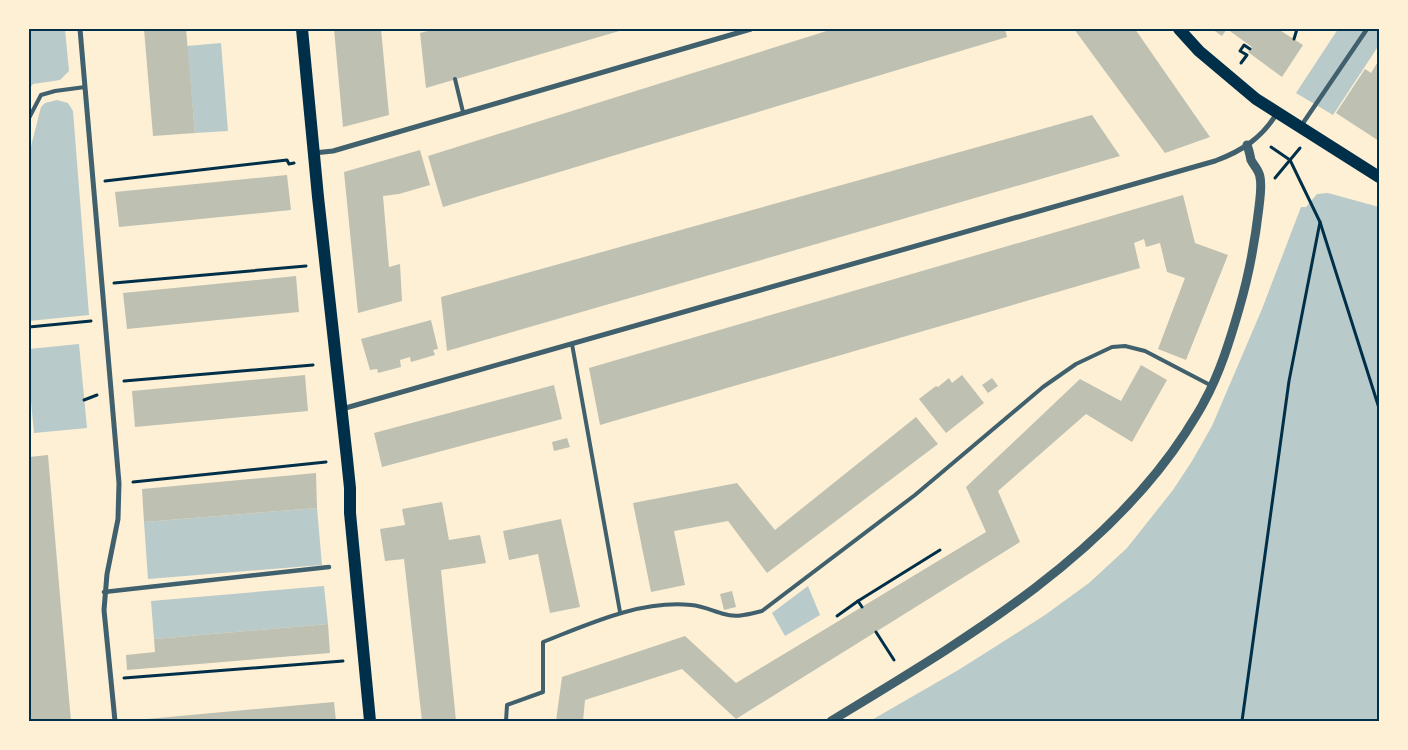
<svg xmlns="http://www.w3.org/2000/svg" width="1408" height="750" viewBox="0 0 1408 750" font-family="'Libre Baskerville',serif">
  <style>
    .green { fill: #b9caca }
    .building { fill: #bec0b2 }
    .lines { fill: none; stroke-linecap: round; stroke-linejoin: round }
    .path { stroke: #003049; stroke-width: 3 }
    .service { stroke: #3f606c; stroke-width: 4 }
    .pedestrian { stroke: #3f606c; stroke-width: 4.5 }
    .minor { stroke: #3f606c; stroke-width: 5 }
    .tertiary { stroke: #3f606c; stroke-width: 9 }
    .primary { stroke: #003049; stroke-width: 12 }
    .neatline { fill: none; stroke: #003049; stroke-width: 2 }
  </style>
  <rect width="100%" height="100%" fill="#fdf0d5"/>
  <g class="green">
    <polygon points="29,29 65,29 69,71 60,80 33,84 29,89"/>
    <polygon points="1338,29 1379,29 1379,45 1333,115 1296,93"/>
    <polygon points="221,43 228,131 195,133 187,46"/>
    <polygon points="57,100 68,103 73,111 89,315 29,321 29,154 41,107 45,103"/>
    <polygon points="1328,193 1379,207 1379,721 870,721 960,669 1045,615 1089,583 1127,548 1173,490 1192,461 1212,426 1262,309 1301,207 1306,207 1317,194"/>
    <polygon points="79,344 87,428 34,433 29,381 29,349"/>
    <polygon points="317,508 322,565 148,579 144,522"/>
    <polygon points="324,586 328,624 154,639 151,601"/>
    <polygon points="808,586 820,615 785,636 772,613"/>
  </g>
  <g class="building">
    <polygon points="144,29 186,29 195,133 153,136"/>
    <polygon points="334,29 381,29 389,115 343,127"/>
    <polygon points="435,29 626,29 426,88 420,33"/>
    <polygon points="833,29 1005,29 1007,37 443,207 428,156"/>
    <polygon points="1074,29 1135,29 1210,137 1165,153"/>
    <polygon points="1212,29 1278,29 1303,45 1282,77 1248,52 1252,47 1227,29 1222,36"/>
    <polygon points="1379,60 1379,141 1336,113 1365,69 1371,73"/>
    <polygon points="1092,115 1120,156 447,351 441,297"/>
    <polygon points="420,150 430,185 399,194 383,196 389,267 400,264 402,301 358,313 344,172"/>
    <polygon points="287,175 291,210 119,227 115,192"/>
    <polygon points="1183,195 1195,243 1228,255 1186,360 1158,349 1185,278 1167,272 1160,243 1146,247 1144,239 1134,243 1140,268 600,425 589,368"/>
    <polygon points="296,276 299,312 127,329 123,293"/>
    <polygon points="431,320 438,349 433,350 435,355 411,362 410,357 400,360 401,367 378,373 377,369 370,370 361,339"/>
    <polygon points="1141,365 1167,380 1132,442 1086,414 998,491 1020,542 736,719 682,669 585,700 583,721 556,721 562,677 685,636 736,683 986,532 966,487 1080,379 1121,401"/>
    <polygon points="305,375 308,411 135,427 132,391"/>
    <polygon points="962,375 984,403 946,433 919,399 936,386 938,387 949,378 952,383"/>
    <polygon points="992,378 998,386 988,393 982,385"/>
    <polygon points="554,385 562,419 382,467 374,433"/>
    <polygon points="916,417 938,444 767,573 728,521 674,531 685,585 651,592 633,503 737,483 775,530"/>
    <polygon points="567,438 570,447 554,451 552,442"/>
    <polygon points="48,455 60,596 71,721 30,721 29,457"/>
    <polygon points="316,473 317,508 144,522 142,489"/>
    <polygon points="442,502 449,540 480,535 486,563 441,570 456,721 422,721 404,559 385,561 380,529 405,525 402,509"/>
    <polygon points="561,519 580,607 550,613 538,554 509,560 503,531"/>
    <polygon points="732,591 736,607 724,610 720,594"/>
    <polygon points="328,624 330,653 127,670 126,655 155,652 154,639"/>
    <polygon points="334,702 336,721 147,721 147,719"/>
  </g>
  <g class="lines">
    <g class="path">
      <polyline points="1294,39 1297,29"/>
      <polyline points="1241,63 1247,55 1240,51 1244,45 1250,49"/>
      <polyline points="1271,147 1290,160 1320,222 1379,408"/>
      <polyline points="1275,178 1300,148"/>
      <polyline points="105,181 287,160 289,164 294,163"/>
      <polyline points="114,283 306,266"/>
      <polyline points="29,327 91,321"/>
      <polyline points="124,381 313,365"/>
      <polyline points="84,400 97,395"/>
      <polyline points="133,482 326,462"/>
      <polyline points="858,601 940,550"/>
      <polyline points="837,616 858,601 862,607"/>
      <polyline points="876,632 894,660"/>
      <polyline points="124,678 343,661"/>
      <polyline points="1242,721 1289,381 1320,222"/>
    </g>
    <g class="service">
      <polyline points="455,79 463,112"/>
      <polyline points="29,118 41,95 55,91 85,87"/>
      <polyline points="572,344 620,612"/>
      <path d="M506 721 507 705 543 692V642C589 624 640 600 691 605 703 606 713 611 724 614 737 618 749 614 762 611L915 495 1043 387 1076 364 1112 347 1125 346 1145 351 1212 386"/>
    </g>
    <g class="pedestrian">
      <polyline points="1301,126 1367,29"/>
      <polyline points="104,592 329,567"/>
    </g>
    <g class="minor">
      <polyline points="80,29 119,483 118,519 107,574 104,610 115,721"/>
      <polyline points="314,153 333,151 751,29"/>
      <path d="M342 409 1215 161C1242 151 1262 138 1277 113"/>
    </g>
    <path class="tertiary" d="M831 721C959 643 1103 560 1186 432 1192 422 1199 412 1204 402 1220 373 1230 340 1239 309 1249 275 1255 242 1259 207 1260 197 1262 187 1260 177 1259 170 1254 166 1251 160 1250 155 1249 150 1247 145"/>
    <g class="primary">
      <polyline points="302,29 318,197 347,459 350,488 350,513 370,721"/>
      <polyline points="1179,29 1199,51 1256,99 1379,177"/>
    </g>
  </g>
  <rect width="1408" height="750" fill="none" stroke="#fdf0d5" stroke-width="60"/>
  <rect x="30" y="30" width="1348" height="690" class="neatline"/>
</svg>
